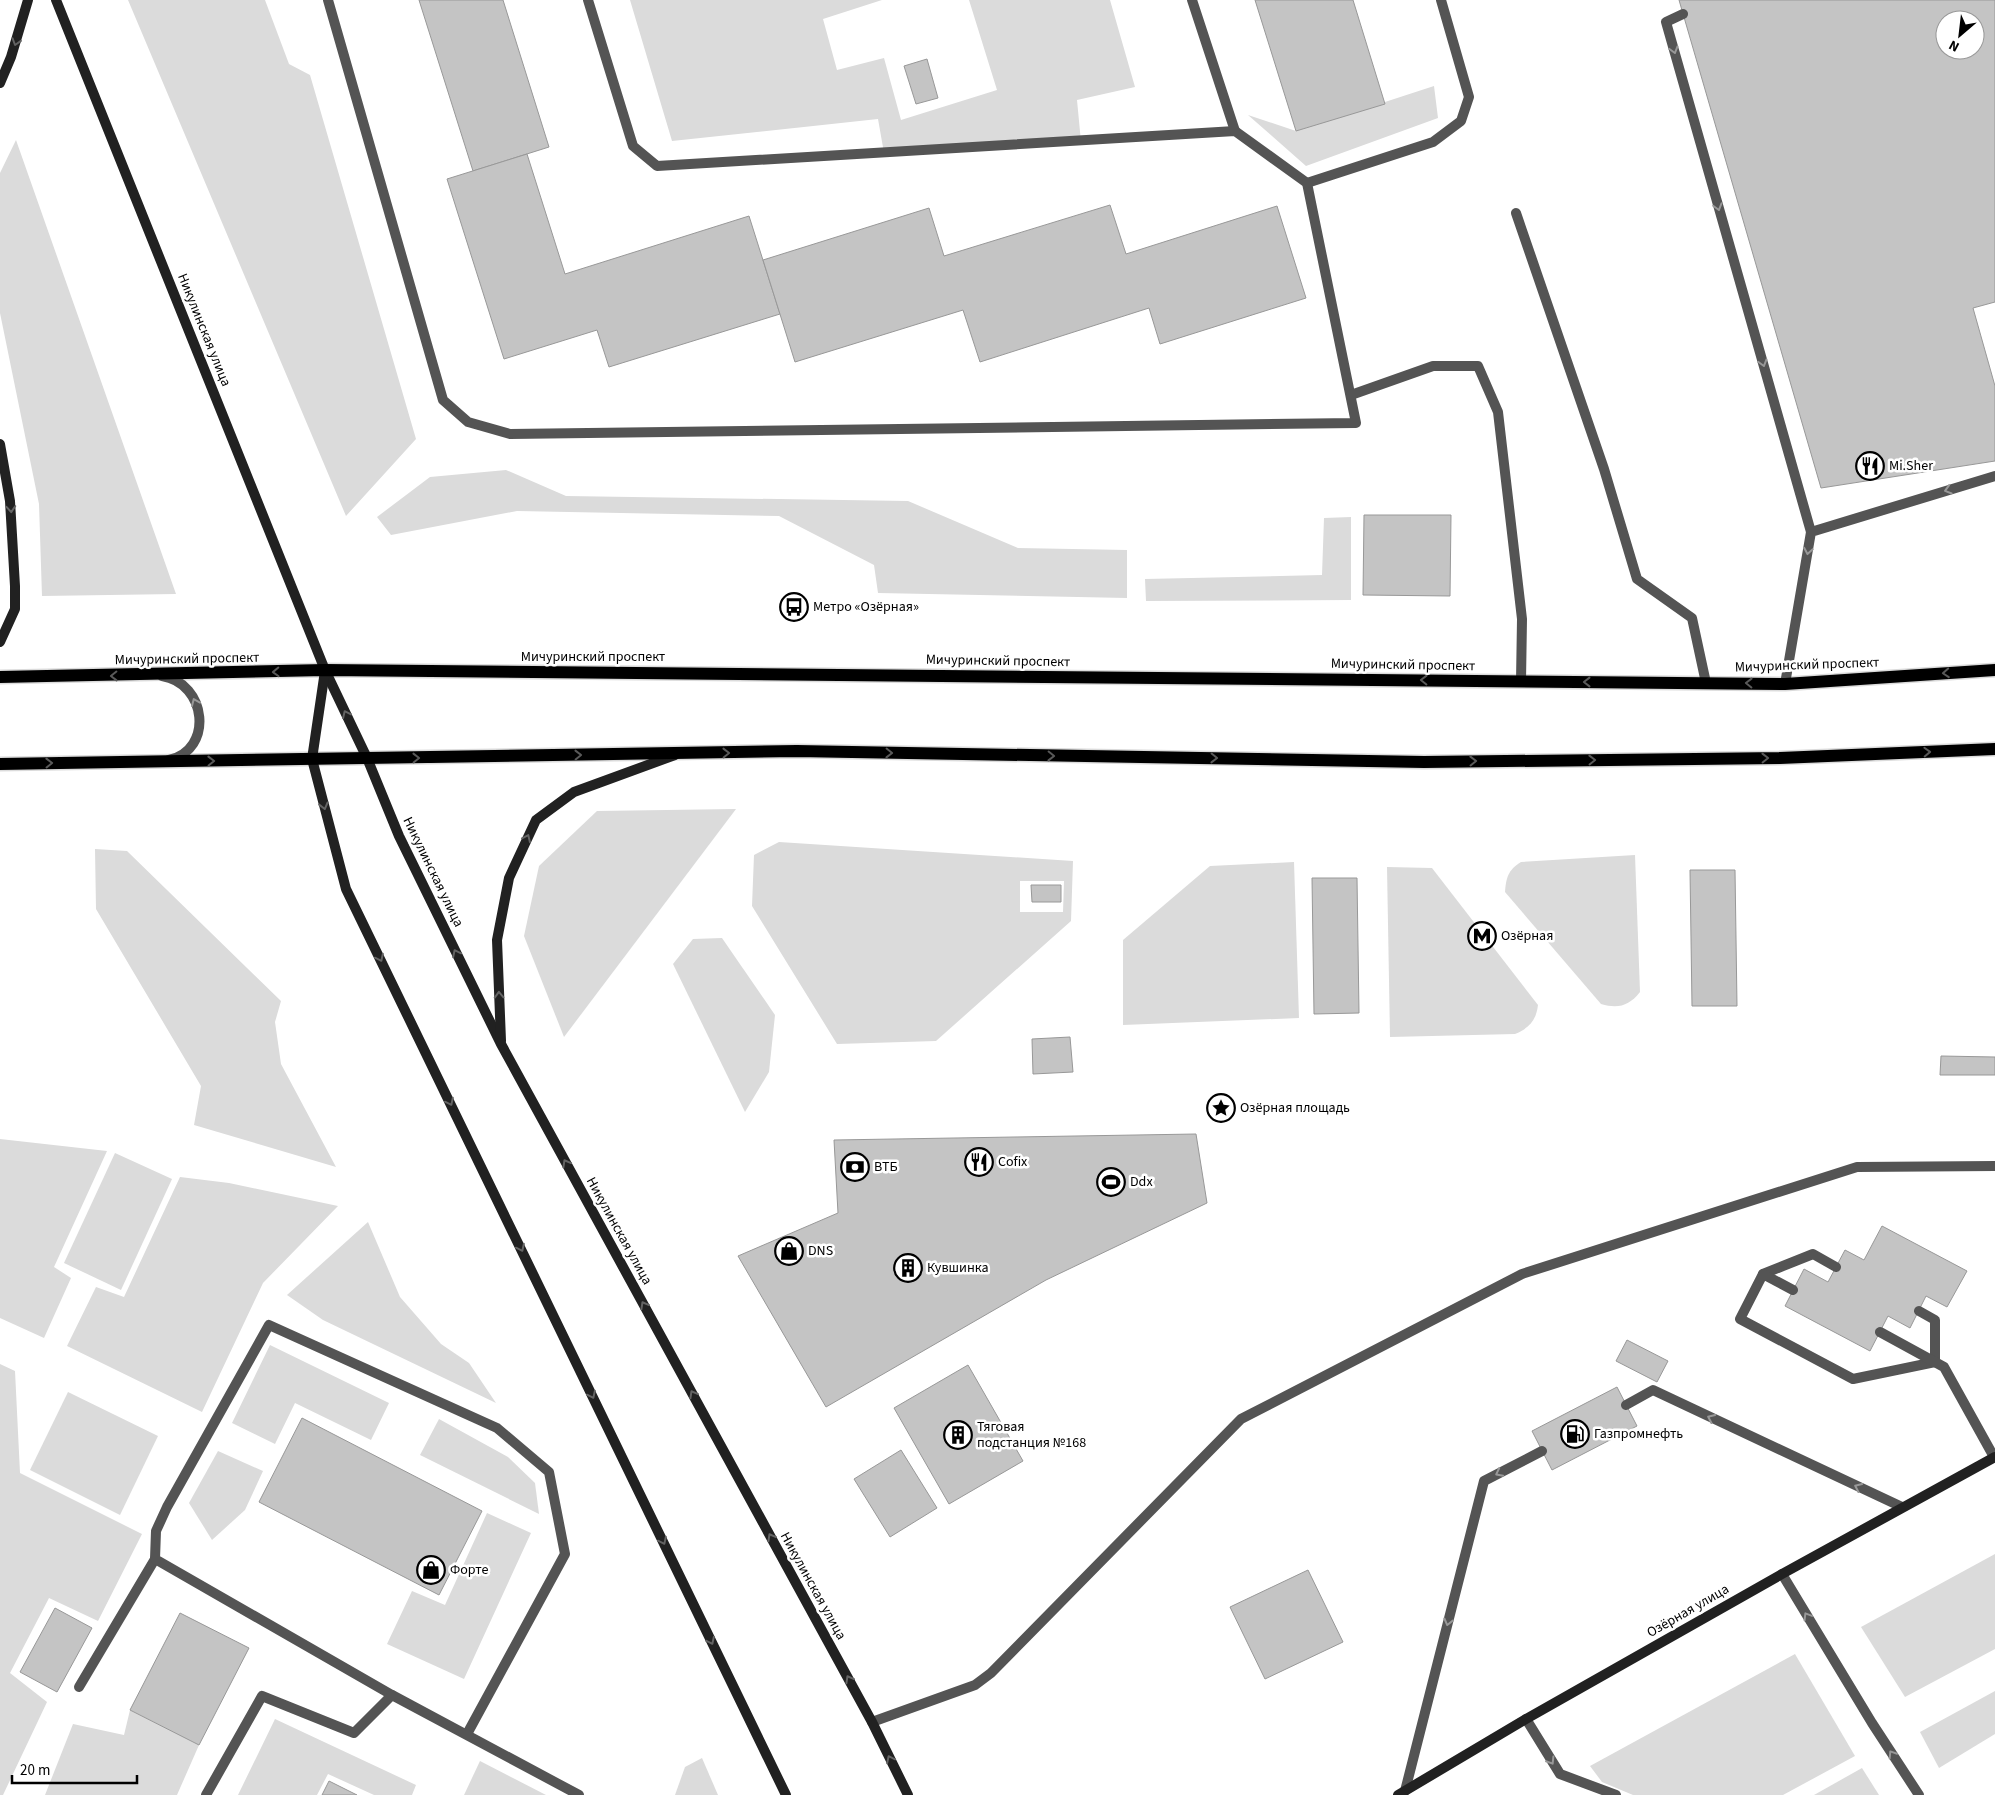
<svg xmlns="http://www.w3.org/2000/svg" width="1995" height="1795" viewBox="0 0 1995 1795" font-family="'Source Sans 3',sans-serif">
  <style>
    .green { fill: #dbdbdb; fill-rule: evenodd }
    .building { fill: #c4c4c4; stroke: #989898; fill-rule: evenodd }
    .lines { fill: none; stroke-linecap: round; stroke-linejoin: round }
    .primary-casing { stroke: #dbdbdb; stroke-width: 15 }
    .lane { stroke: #545454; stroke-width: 10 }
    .street { stroke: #545454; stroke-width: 10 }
    .secondary { stroke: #212121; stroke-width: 10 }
    .primary { stroke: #000; stroke-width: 12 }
    .oneway { stroke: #646464 }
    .oneway2 { stroke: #989898 }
    .oneway3 { stroke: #595959 }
    .labels { text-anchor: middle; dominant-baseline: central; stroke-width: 5; stroke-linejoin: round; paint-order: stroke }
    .street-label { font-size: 14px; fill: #000; stroke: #fff }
    .poi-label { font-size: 14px; fill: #000; stroke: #fff; text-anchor: start }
  </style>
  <rect width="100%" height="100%" fill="#fff"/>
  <g class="green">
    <polygon points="128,0 265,0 289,64 310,75 416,439 346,516"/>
    <polygon points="630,0 882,0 823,19 837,70 884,58 901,120 997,90 969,0 1110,0 1135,87 1077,100 1081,142 884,153 878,119 672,141"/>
    <polygon points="1434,86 1438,118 1306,166 1248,115 1296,131"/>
    <polygon points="16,140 176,594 42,596 39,504 0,313 0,173"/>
    <polygon points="506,470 566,496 908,501 1018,548 1127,550 1127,598 878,593 874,565 779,516 517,511 391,535 377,517 430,477"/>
    <polygon points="1351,517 1351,600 1146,601 1145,579 1322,575 1324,518"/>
    <polygon points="736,809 564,1037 524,936 539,866 597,811"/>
    <path d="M779 842 1073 861 1071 921 936 1041 837 1044 752 906 754 855ZM1020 881H1064L1063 912H1020Z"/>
    <polygon points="95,849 127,851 281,1001 275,1022 281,1064 336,1167 194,1125 201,1086 96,909"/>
    <path d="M1635 855 1640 992C1629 1006 1618 1009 1601 1004L1505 892C1506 878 1508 870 1521 862Z"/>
    <polygon points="1294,862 1299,1018 1123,1025 1123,940 1210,866"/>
    <path d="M1387 867 1432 868 1538 1005C1536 1021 1529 1028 1515 1034L1390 1037Z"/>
    <polygon points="722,938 775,1015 769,1072 745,1112 673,964 693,939"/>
    <polygon points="0,1139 107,1151 54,1267 71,1278 44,1338 0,1318"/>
    <polygon points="115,1153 172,1179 121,1290 64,1263"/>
    <polygon points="180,1177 229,1183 338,1206 263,1283 202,1412 67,1346 96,1287 124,1297"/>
    <polygon points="368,1222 400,1297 441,1344 469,1363 496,1403 323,1320 287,1295"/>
    <polygon points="270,1345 389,1403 371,1440 295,1403 275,1444 232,1423"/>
    <polygon points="0,1364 15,1371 20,1473 142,1534 98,1621 49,1598 10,1673 47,1702 3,1795 0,1795"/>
    <polygon points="68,1392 158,1436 120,1515 30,1470"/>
    <polygon points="439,1419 508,1457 535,1483 539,1514 420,1455"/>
    <polygon points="218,1451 263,1471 245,1510 212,1540 189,1503"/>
    <polygon points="487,1513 531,1533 464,1679 387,1644 412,1591 445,1605"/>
    <polygon points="1995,1554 1995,1649 1905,1697 1861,1627"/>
    <polygon points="1795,1654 1855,1756 1783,1795 1633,1795 1602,1782 1590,1766"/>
    <polygon points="1995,1691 1995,1734 1939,1768 1920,1732"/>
    <polygon points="130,1710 199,1745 177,1795 45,1795 73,1724 124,1735"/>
    <polygon points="275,1719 416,1785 412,1795 374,1795 328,1774 317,1795 238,1795"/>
    <polygon points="702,1758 718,1795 675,1795 685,1767"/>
    <polygon points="480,1761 546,1795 464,1795"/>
    <polygon points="1862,1768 1879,1795 1814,1795"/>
  </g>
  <g class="building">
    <polygon points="419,0 503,0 549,147 473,171"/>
    <polygon points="1255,0 1353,0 1385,104 1296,131"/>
    <path d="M1679 0H1995V302L1973 308 1995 386V461L1821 488ZM1945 20H1975V50H1945Z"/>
    <polygon points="927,59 938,98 916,104 904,66"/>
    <polygon points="527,154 565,274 749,216 780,314 609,367 597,330 504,359 447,179"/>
    <polygon points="1110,205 1126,254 1277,206 1306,298 1160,344 1149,308 980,362 963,310 795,362 763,260 929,208 944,256"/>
    <polygon points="1364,515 1451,515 1450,596 1363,595"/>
    <polygon points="1690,870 1735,870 1737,1006 1692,1006"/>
    <polygon points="1312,878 1357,878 1359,1013 1314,1014"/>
    <polygon points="1031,885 1061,885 1061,902 1032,902"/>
    <polygon points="1070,1037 1073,1072 1033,1074 1032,1039"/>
    <polygon points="1941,1056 1995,1057 1995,1075 1940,1075"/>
    <polygon points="1196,1134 1207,1203 1046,1280 826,1407 738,1256 838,1213 834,1140"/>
    <polygon points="1882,1226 1967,1271 1947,1307 1926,1296 1910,1328 1888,1316 1870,1351 1785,1306 1804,1269 1828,1282 1845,1250 1864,1260"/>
    <polygon points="1627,1340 1668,1361 1657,1382 1616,1361"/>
    <polygon points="968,1365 1023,1461 949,1504 894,1408"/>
    <polygon points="1617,1387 1637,1426 1552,1470 1532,1431"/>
    <polygon points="302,1418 482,1511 439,1595 259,1502"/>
    <polygon points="901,1450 937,1508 890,1537 854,1479"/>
    <polygon points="1308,1570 1343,1642 1265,1679 1230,1607"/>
    <polygon points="55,1608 92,1628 57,1692 20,1672"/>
    <polygon points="180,1613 249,1648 199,1745 130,1710"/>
    <polygon points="329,1781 357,1795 322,1795"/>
  </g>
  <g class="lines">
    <defs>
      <g id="primary">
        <polyline points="0,677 325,670 1785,684 1995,670"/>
        <polyline points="0,764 797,751 1424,762 1780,758 1995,749"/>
      </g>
    </defs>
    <use href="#primary" class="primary-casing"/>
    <g class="lane">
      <polyline points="328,0 443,400 468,422 510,434 1356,423 1307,183 1235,131 657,166 633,146 588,0"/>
      <polyline points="1192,0 1235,131"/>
      <polyline points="1683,14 1666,22 1811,532"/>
      <polyline points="1307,183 1433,142 1461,121 1469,97 1441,0"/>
      <polyline points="1516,213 1604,469 1637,579 1692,618 1706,683"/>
      <polyline points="1351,395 1433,366 1478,366 1498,412 1522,619 1521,681"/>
      <polyline points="1785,684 1811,532 1995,476"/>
      <polyline points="1763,1274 1813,1254 1836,1267"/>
      <polyline points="1793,1290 1763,1274 1740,1319 1853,1379 1935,1362 1935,1320 1919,1311"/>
      <polyline points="1880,1332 1944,1367 1994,1457"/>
      <polyline points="1626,1405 1653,1390 1902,1507"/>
      <polyline points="1782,1574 1872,1723 1919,1795"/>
      <polyline points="79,1687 155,1559"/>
      <polyline points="392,1695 155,1559 156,1531 167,1507 269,1325 497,1428 549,1472 565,1554 467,1734"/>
      <polyline points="1526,1719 1560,1774 1616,1795"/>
      <polyline points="872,1722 975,1685 991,1673 1241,1419 1522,1274 1857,1167 1995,1166"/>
      <polyline points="1405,1791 1484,1481 1542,1451"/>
      <polyline points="206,1795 262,1696 354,1733 392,1695 579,1795"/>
    </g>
    <path class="street" d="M162 676C207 683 214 750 169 760"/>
    <g class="secondary">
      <polyline points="56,0 325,670 367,758 399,836 501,1044 872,1722 908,1795"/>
      <polyline points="0,83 11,57 28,0"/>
      <polyline points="0,444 10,501 15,586 15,609 0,642"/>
      <polyline points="325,671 312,759 346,889 786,1795"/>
      <polyline points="501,1041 497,940 509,878 536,820 574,792 675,755"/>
      <polyline points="1398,1795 1526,1719 1782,1574 1995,1457"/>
    </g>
    <use href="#primary" class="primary"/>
  </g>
  <defs><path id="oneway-chevron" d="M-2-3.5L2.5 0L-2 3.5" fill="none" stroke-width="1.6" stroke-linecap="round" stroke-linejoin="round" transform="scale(1.25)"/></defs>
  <g class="oneway">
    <use href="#oneway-chevron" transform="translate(16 42) rotate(107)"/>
    <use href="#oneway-chevron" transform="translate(11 509) rotate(86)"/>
    <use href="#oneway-chevron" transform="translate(346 714) rotate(-115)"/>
    <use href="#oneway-chevron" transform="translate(324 806) rotate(76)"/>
    <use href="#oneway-chevron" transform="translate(527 838) rotate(-65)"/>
    <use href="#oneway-chevron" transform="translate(456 953) rotate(-116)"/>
    <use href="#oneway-chevron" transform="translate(380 958) rotate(64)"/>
    <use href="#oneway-chevron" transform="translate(499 995) rotate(-92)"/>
    <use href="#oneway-chevron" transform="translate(450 1102) rotate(64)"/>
    <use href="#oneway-chevron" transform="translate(566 1163) rotate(-119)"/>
    <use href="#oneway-chevron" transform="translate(521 1248) rotate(64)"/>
    <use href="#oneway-chevron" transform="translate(644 1305) rotate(-119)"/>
    <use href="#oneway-chevron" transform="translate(693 1394) rotate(-119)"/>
    <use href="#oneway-chevron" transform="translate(592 1395) rotate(64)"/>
    <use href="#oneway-chevron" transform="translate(771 1537) rotate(-119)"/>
    <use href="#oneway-chevron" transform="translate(663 1541) rotate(64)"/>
    <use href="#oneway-chevron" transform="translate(711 1641) rotate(64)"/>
    <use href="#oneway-chevron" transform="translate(849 1679) rotate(-119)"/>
    <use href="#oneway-chevron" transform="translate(890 1759) rotate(-116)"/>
  </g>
  <g class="oneway2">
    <use href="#oneway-chevron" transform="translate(1674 50) rotate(74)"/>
    <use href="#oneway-chevron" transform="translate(1718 207) rotate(74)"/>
    <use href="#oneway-chevron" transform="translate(1763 363) rotate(74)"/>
    <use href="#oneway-chevron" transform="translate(1948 490) rotate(163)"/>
    <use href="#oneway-chevron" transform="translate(1808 551) rotate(100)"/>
    <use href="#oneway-chevron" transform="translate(195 702) rotate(-113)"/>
    <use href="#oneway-chevron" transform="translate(1711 1418) rotate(-155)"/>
    <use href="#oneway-chevron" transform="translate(1499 1473) rotate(153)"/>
    <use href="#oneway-chevron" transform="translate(1858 1487) rotate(-155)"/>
    <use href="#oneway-chevron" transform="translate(1807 1616) rotate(-121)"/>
    <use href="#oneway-chevron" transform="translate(1448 1622) rotate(104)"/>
    <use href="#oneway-chevron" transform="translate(1892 1754) rotate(-123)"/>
    <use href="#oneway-chevron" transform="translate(1551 1761) rotate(58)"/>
  </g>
  <g class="oneway3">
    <use href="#oneway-chevron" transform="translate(276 672) rotate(178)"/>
    <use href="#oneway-chevron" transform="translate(1946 673) rotate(176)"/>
    <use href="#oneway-chevron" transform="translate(114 676) rotate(179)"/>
    <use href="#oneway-chevron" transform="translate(1424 680) rotate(-179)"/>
    <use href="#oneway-chevron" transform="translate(1587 682) rotate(-180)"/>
    <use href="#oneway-chevron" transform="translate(1749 683) rotate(-179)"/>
    <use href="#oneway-chevron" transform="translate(1927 752) rotate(-2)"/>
    <use href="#oneway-chevron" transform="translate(726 753) rotate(-1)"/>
    <use href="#oneway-chevron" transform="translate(889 753) rotate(1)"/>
    <use href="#oneway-chevron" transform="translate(578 755) rotate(-1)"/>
    <use href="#oneway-chevron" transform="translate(1051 756) rotate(1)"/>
    <use href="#oneway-chevron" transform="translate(416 758) rotate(-1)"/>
    <use href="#oneway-chevron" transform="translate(1214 758) rotate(1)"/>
    <use href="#oneway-chevron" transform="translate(1765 758) rotate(-1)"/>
    <use href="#oneway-chevron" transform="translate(1592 760) rotate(-1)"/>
    <use href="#oneway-chevron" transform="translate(211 761) rotate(-1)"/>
    <use href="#oneway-chevron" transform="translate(1473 761) rotate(-1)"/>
    <use href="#oneway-chevron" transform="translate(49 763) rotate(-1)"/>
  </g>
  <defs>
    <symbol id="restaurant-ring" viewBox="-11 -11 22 22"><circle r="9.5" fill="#fff" stroke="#000" stroke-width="1.5"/><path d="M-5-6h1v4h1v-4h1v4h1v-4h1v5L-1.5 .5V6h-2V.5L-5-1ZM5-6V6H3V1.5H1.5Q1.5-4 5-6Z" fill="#000"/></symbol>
    <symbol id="bus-ring" viewBox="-11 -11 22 22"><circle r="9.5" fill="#fff" stroke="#000" stroke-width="1.5"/><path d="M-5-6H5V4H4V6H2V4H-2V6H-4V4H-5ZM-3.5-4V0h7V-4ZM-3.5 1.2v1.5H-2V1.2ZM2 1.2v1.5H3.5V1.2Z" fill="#000"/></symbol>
    <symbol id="metro-ring" viewBox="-11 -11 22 22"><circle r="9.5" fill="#fff" stroke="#000" stroke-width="1.5"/><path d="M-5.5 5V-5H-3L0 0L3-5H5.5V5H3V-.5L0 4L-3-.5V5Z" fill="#000"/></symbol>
    <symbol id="sight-ring" viewBox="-11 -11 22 22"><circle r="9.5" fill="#fff" stroke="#000" stroke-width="1.5"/><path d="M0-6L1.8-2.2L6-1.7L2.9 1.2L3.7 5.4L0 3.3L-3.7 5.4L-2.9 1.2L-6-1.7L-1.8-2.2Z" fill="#000"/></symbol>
    <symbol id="bank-ring" viewBox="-11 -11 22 22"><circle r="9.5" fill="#fff" stroke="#000" stroke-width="1.5"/><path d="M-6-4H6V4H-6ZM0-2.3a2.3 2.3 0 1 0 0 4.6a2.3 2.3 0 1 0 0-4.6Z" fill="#000"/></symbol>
    <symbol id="stadium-ring" viewBox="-11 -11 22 22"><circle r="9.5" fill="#fff" stroke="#000" stroke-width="1.5"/><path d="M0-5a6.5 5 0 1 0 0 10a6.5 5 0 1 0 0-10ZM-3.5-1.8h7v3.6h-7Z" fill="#000"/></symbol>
    <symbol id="shop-ring" viewBox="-11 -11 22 22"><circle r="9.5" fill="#fff" stroke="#000" stroke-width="1.5"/><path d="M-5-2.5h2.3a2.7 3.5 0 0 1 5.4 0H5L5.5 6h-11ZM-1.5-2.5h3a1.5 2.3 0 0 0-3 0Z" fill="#000"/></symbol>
    <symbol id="building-ring" viewBox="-11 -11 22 22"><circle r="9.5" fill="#fff" stroke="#000" stroke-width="1.5"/><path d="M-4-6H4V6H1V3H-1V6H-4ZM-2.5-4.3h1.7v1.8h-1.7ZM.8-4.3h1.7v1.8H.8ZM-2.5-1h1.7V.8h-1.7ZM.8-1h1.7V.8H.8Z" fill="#000"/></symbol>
    <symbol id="fuel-ring" viewBox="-11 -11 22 22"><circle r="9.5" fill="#fff" stroke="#000" stroke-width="1.5"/><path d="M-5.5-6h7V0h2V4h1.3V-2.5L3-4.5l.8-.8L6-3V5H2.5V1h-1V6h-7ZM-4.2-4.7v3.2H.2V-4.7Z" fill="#000"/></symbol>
  </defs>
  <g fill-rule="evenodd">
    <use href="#restaurant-ring" x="1854" y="450" width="32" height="32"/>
    <use href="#bus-ring" x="778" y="591" width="32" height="32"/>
    <use href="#metro-ring" x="1466" y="920" width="32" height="32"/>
    <use href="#sight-ring" x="1205" y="1092" width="32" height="32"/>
    <use href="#restaurant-ring" x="963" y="1146" width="32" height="32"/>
    <use href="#bank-ring" x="839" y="1151" width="32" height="32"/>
    <use href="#stadium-ring" x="1095" y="1166" width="32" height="32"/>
    <use href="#shop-ring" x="773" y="1235" width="32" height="32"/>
    <use href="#building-ring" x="892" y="1252" width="32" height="32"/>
    <use href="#fuel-ring" x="1559" y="1418" width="32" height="32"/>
    <use href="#building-ring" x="942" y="1419" width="32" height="32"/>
    <use href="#shop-ring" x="415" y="1554" width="32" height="32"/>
  </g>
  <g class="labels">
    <g class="street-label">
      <text transform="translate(204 330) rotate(68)">Никулинская улица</text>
      <text x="593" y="657">Мичуринский проспект</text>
      <text transform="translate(187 659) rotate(-1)">Мичуринский проспект</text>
      <text transform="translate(998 661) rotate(1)">Мичуринский проспект</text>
      <text transform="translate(1403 665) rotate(1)">Мичуринский проспект</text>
      <text transform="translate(1807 665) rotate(-2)">Мичуринский проспект</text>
      <text transform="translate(433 872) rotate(64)">Никулинская улица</text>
      <text transform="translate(619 1231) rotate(61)">Никулинская улица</text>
      <text transform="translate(813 1586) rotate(61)">Никулинская улица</text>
      <text transform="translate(1688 1611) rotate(-30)">Озёрная улица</text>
    </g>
    <g class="poi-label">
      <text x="1889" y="466">Mi.Sher</text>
      <text x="813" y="607">Метро «Озёрная»</text>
      <text x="1501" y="936">Озёрная</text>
      <text x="1240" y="1108">Озёрная площадь</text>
      <text x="998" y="1162">Cofix</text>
      <text x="874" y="1167">ВТБ</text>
      <text x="1130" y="1182">Ddx</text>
      <text x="808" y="1251">DNS</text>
      <text x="927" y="1268">Кувшинка</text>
      <text x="977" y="1427">Тяговая<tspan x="977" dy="16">подстанция №168</tspan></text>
      <text x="1594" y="1434">Газпромнефть</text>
      <text x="450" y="1570">Форте</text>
    </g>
  </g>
  <g transform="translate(1960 35) rotate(208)"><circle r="24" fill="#ffffff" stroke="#999999"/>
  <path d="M0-4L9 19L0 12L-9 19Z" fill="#000000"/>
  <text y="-8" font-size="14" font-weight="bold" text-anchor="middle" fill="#000000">N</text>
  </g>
  <path d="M12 1775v8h125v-8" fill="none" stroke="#000000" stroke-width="2.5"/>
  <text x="20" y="1775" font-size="15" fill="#000000" stroke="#ffffff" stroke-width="4" paint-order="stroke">20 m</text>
</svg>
